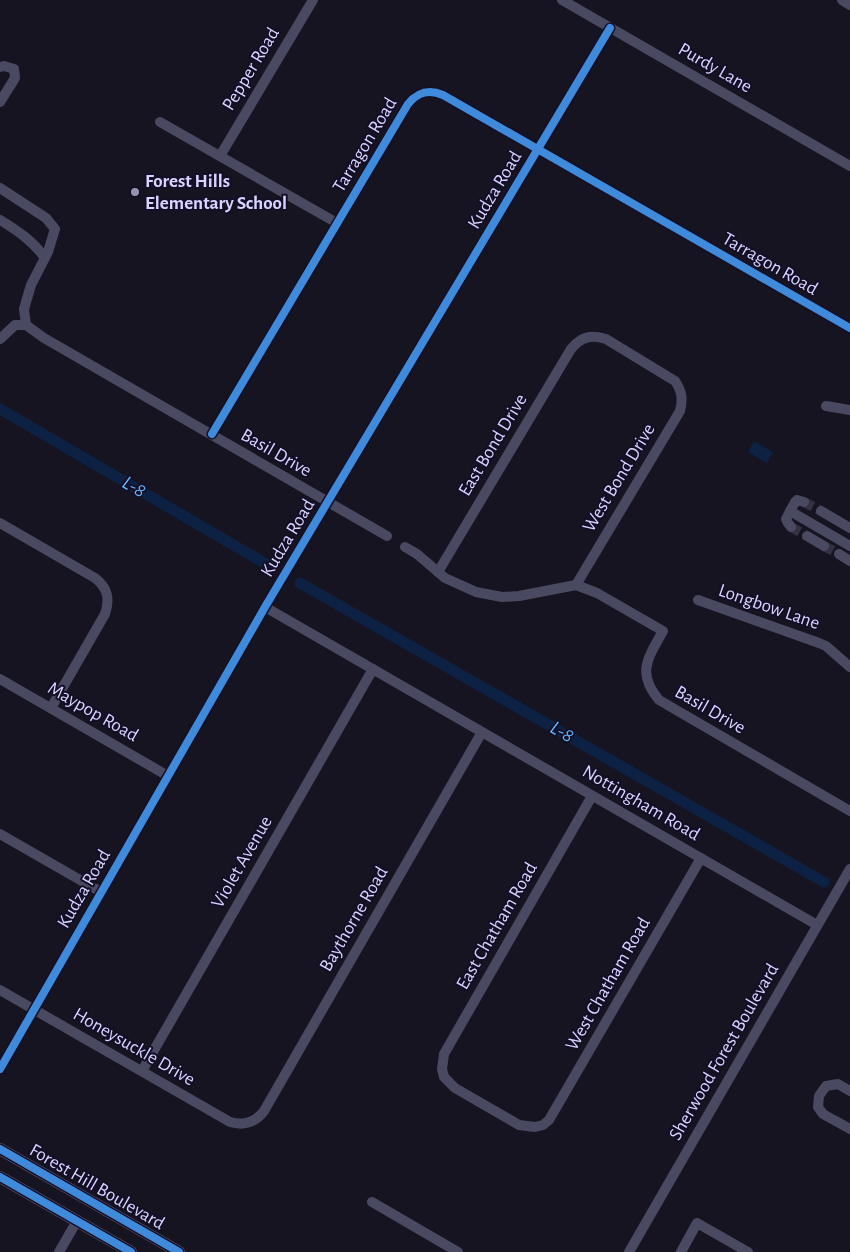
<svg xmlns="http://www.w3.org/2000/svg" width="850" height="1252" viewBox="0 0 850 1252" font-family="'Alegreya Sans',sans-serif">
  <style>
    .water { fill: #0d2144 }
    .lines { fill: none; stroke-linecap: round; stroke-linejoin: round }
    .canal { stroke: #0d2144; stroke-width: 11 }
    .minor-tunnel { stroke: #333142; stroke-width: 10; stroke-dasharray: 10 5; stroke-linecap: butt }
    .minor { stroke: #4a4962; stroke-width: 10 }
    .major { stroke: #5e5373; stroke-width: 12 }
    .cycleway-casing { stroke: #130f26; stroke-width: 11 }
    .cycleway { stroke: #408adc; stroke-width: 8 }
    .poi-dot { fill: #9591b1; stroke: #130f26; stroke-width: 2 }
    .labels { text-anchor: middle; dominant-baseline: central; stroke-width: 4; stroke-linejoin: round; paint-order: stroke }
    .street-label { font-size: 19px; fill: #d9d4ff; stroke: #130f26 }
    .poi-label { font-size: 19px; font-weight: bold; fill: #d9d4ff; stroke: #130f26; text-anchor: start }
    .water-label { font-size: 20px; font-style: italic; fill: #62b6ff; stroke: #130f26 }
  </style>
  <rect width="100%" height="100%" fill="#161421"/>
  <polygon class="water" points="754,441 773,452 767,463 748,452"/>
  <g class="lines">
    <g class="canal">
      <polyline points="0,409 268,565"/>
      <polyline points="300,583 824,882"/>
    </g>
    <g class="minor-tunnel">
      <polyline points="804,502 821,511"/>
      <polyline points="791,527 807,536"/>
      <polyline points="824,546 839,554"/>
    </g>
    <g class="minor">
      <polyline points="562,0 850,166"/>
      <polyline points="842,0 850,5"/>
      <polyline points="0,67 4,66 14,69 15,78 0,102"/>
      <polyline points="160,122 337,223"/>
      <polyline points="220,156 313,0"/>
      <polyline points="0,188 46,218 55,229 48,252 31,285 24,309 26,325"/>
      <path d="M0 220C18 231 33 241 45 258"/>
      <polyline points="0,339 15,325 26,325 44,338 387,536"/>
      <polyline points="826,406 850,410"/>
      <path d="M212 434 408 104C418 92 429 89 443 95L850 328"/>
      <polyline points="790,511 850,546"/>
      <polyline points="821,511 850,528"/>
      <path d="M0 523 95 578C108 588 110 599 105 614L51 708"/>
      <polyline points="791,527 788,523 786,519 795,502 797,500 804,502"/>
      <polyline points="807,536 824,546"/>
      <path d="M405 547 417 554 445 578 476 592 502 597 519 596 576 585 597 593 663 631C648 658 636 673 659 700L850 811"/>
      <polyline points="839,554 850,561"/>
      <path d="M438 572 571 349C581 337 591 334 606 339L675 381C682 391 683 399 680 411L576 585"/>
      <polyline points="698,600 819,643 826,646 850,667"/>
      <polyline points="265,607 817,925"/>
      <polyline points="0,679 168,776"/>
      <polyline points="592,796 444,1054 442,1069 444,1077 455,1088 519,1125 535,1127 543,1125 549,1120 701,858"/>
      <polyline points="0,834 101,892"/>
      <path d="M0 990 230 1122C244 1126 255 1123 264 1111L482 732"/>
      <polyline points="0,1069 265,607 610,28"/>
      <polyline points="142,1071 373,669"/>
      <polyline points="850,1091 838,1084 826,1086 819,1096 818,1107 823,1114 850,1129"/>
      <polyline points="372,1202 458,1252"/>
      <polyline points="59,1252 77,1221"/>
      <polyline points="629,1252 850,869"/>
      <polyline points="681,1252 697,1223 748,1252"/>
    </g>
    <g class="major">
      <polyline points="0,1149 179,1252"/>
      <polyline points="0,1177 131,1252"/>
    </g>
    <defs>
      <g id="cycleway">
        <path d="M212 434 408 104C418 92 429 89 443 95L850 328"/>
        <polyline points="0,1069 265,607 610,28"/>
        <polyline points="0,1149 179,1252"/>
        <polyline points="0,1177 131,1252"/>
      </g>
    </defs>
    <use href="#cycleway" class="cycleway-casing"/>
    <use href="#cycleway" class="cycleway"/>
  </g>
  <circle class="poi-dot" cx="135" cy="192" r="5"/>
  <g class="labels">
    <g class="street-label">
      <text transform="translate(715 68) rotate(30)">Purdy Lane</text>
      <text transform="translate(251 69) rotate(-59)">Pepper Road</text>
      <text transform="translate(365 145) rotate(-59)">Tarragon Road</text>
      <text transform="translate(495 190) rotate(-59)">Kudza Road</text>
      <text transform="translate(770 264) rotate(30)">Tarragon Road</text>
      <text transform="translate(493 445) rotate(-59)">East Bond Drive</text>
      <text transform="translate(276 453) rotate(30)">Basil Drive</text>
      <text transform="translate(619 478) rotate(-59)">West Bond Drive</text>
      <text transform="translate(288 538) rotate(-59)">Kudza Road</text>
      <text transform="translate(769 607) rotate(19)">Longbow Lane</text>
      <text transform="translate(710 710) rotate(30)">Basil Drive</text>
      <text transform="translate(93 712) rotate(30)">Maypop Road</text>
      <text transform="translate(641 803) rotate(30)">Nottingham Road</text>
      <text transform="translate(242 862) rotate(-60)">Violet Avenue</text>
      <text transform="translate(84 889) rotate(-60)">Kudza Road</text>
      <text transform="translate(354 919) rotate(-60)">Baythorne Road</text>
      <text transform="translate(497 926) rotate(-60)">East Chatham Road</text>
      <text transform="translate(608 984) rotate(-60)">West Chatham Road</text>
      <text transform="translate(134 1047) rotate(30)">Honeysuckle Drive</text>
      <text transform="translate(724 1052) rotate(-60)">Sherwood Forest Boulevard</text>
      <text transform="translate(97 1187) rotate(30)">Forest Hill Boulevard</text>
    </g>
    <g class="poi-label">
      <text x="145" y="181">Forest Hills<tspan x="145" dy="22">Elementary School</tspan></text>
    </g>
    <g class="water-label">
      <text transform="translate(134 487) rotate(30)">L-8</text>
      <text transform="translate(562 732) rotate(30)">L-8</text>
    </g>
  </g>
</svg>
